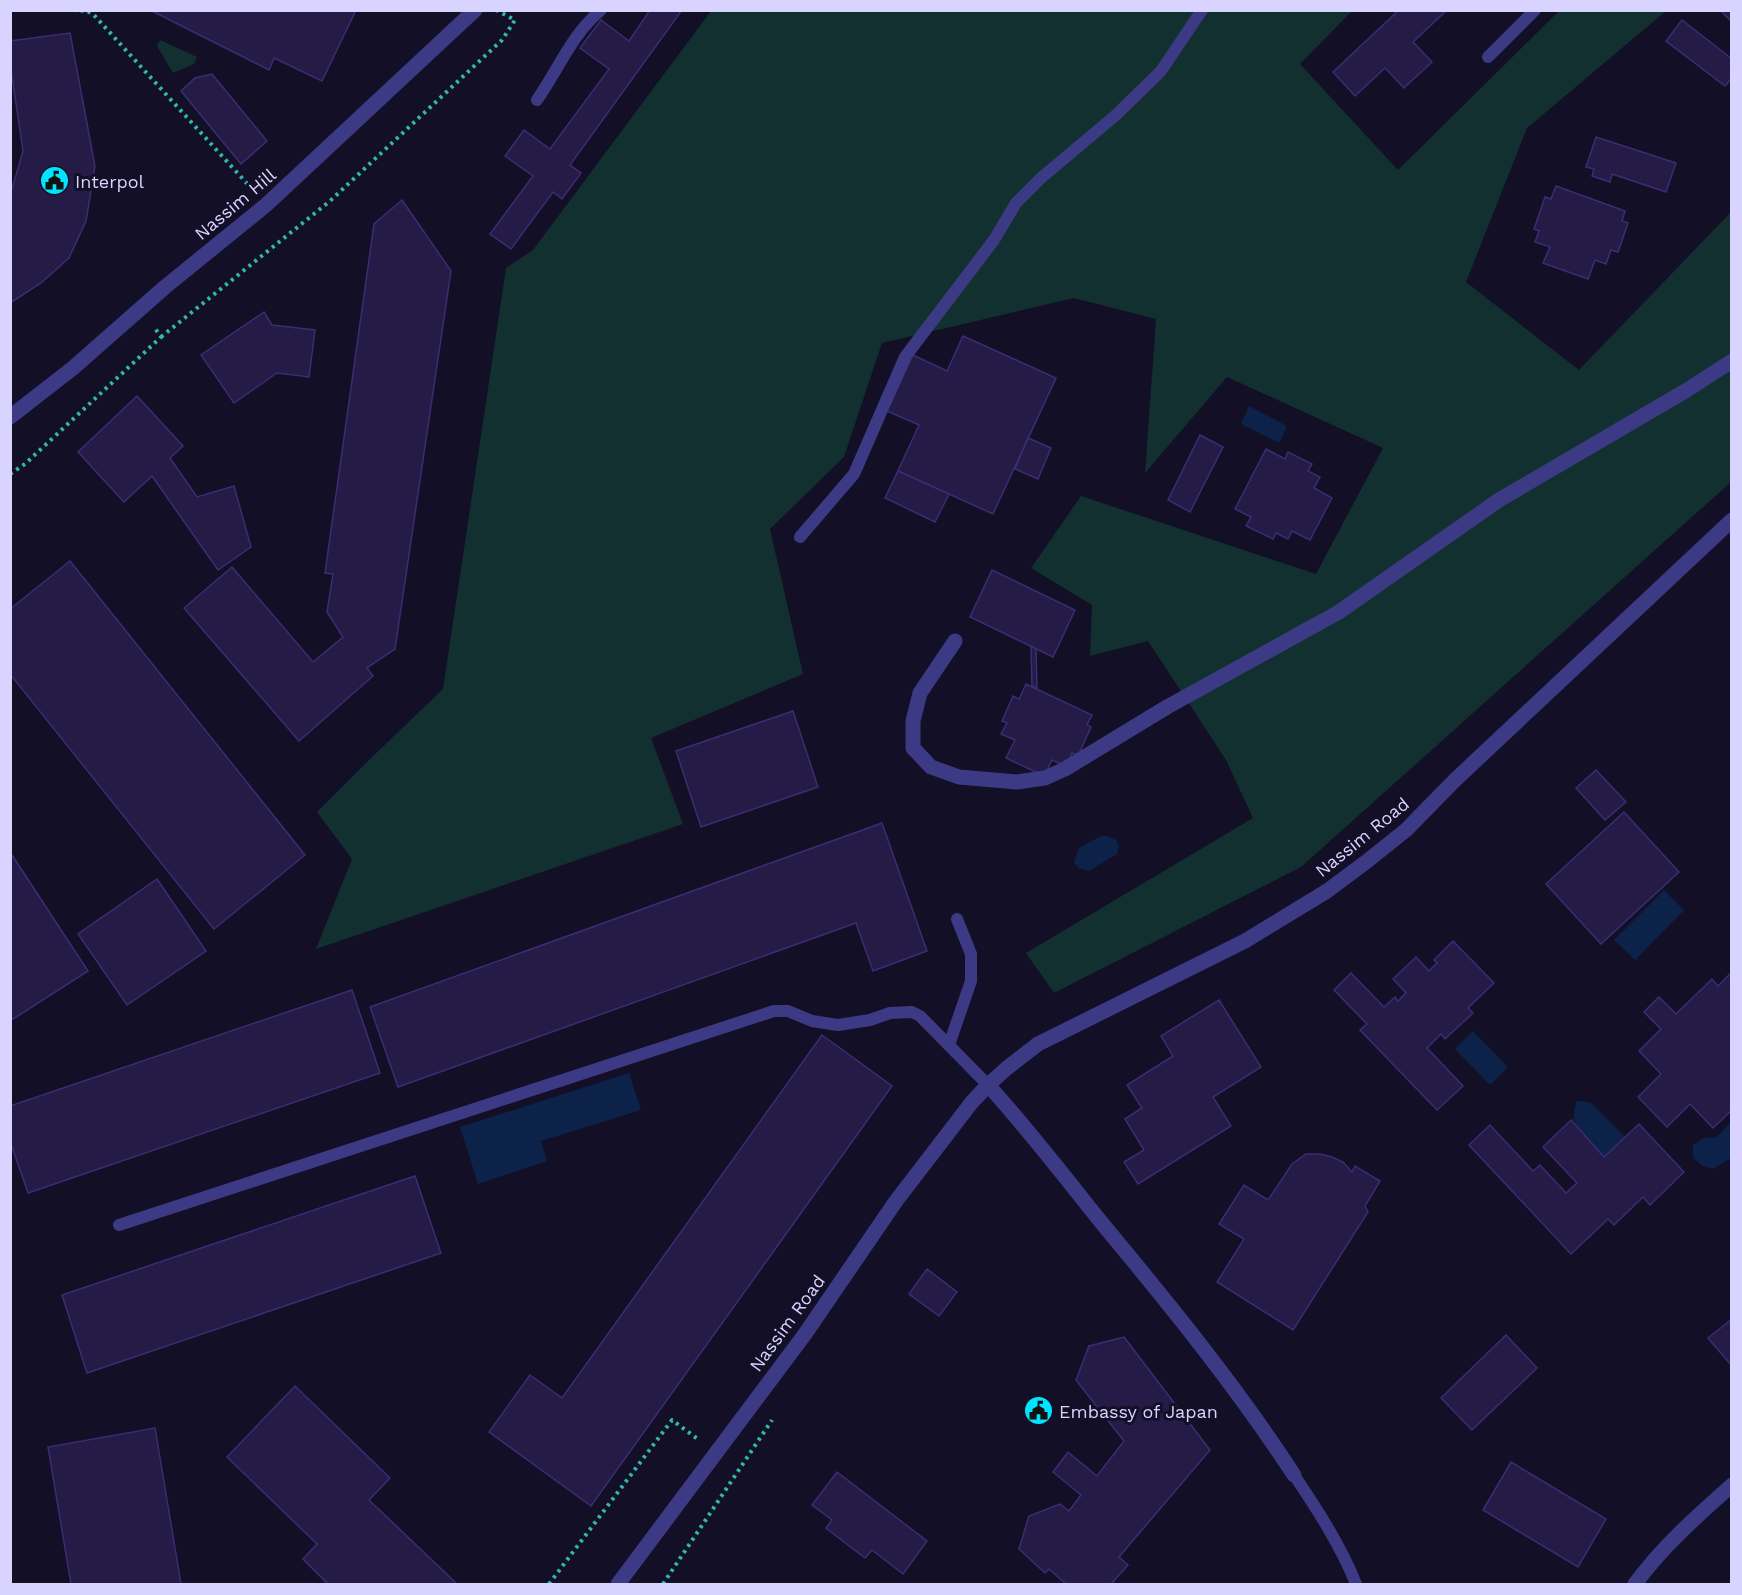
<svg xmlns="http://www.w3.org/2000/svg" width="1742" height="1595" viewBox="0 0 1742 1595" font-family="'Work Sans',sans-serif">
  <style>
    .green { fill: #12302f }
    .water { fill: #0c2248 }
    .building { fill: #241b47; stroke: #3b2d73; stroke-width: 1.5 }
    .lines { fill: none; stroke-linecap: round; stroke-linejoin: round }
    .path { stroke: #2fb8b0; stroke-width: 4; stroke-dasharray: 3 4.5; stroke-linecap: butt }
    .service { stroke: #3d3a85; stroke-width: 12 }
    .minor { stroke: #3d3a85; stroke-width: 15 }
    .labels { text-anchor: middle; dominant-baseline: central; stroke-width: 6; stroke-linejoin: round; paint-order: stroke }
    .poi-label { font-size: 18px; fill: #d9d4ff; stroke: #130f26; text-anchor: start }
    .street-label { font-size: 18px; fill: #d9d4ff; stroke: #130f26 }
  </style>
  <rect width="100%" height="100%" fill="#130f26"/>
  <g class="green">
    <polygon points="711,11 1352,11 1300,64 1398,170 1559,11 1666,11 1527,128 1466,282 1579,370 1731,212 1731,482 1301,867 1054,993 1026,953 1253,818 1226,760 1148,641 1090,656 1092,605 1031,568 1081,496 1316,574 1383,448 1227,377 1145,473 1156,319 1074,298 882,343 844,457 770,529 803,674 651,738 683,824 316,949 352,859 317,812 370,759 443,689 506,268 533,250"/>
    <polygon points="160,40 197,57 194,64 173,73 157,46"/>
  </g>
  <g class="water">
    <polygon points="1249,406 1287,426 1279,443 1241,424"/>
    <polygon points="1101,836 1107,836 1116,840 1119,845 1117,854 1089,871 1078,868 1074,862 1079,848"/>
    <polygon points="1664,890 1684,910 1635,960 1614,940"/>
    <polygon points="1473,1031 1508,1067 1490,1085 1455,1049"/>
    <polygon points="629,1073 641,1110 541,1141 547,1161 478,1184 460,1127"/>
    <path d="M1577 1101H1584L1591 1103 1629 1141 1606 1163C1588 1143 1566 1130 1577 1101Z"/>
    <polygon points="1731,1122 1731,1158 1713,1169 1703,1166 1693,1158 1693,1145 1704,1138 1717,1137"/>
  </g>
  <g class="building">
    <polygon points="150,10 356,10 322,81 274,58 269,70"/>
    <polygon points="650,10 682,10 570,165 581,173 562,199 553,192 511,249 490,234 533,176 505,156 524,130 550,149 609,69 580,48 601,20 629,41"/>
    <polygon points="1399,10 1447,10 1413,42 1432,62 1404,88 1385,68 1355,96 1333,72"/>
    <polygon points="1723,10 1732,10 1732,22 1722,12"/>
    <polygon points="1682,20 1732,59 1732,78 1725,86 1666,41"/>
    <polygon points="70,33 95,166 86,221 69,258 41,283 10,303 10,196 23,151 10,63 10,41"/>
    <polygon points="212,74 267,141 241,164 181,91 195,78"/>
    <polygon points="1596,137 1676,163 1666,192 1612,174 1610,182 1592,176 1594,169 1586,167"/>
    <polygon points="1556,186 1625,211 1622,221 1628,223 1618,252 1611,250 1606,264 1595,260 1588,279 1543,263 1550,247 1535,242 1539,231 1534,229 1545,197 1551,199"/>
    <polygon points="402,200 451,271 395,649 367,668 373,676 299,741 184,608 232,567 313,662 343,637 327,612 333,574 325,573 374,224"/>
    <polygon points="264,312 272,325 315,330 309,377 277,373 234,403 201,355"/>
    <polygon points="963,336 1056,378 993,514 898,471 919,425 887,411 913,355 947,371"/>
    <polygon points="137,396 183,446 170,458 197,497 234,486 251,547 218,570 152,476 124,502 78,452"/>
    <polygon points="1200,435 1223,447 1190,512 1168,500"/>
    <polygon points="1028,438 1051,448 1038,479 1015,469"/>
    <polygon points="1266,449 1285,459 1288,452 1312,464 1308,471 1320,477 1314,488 1332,498 1310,540 1292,531 1288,539 1276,533 1273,539 1246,526 1251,517 1235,509"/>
    <polygon points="898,471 949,494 935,522 885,498"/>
    <polygon points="70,561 305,855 214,929 10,674 10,609"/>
    <polygon points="992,570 1075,610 1053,657 970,617"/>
    <polygon points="1031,646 1036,649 1037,688 1032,686"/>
    <polygon points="1026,684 1092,715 1087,725 1091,727 1078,756 1072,753 1066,766 1052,760 1044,776 1006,758 1015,740 1001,734 1007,723 1002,721 1013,696 1019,699"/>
    <polygon points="793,711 818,787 701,827 676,751"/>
    <polygon points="1596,770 1626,802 1605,820 1576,788"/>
    <polygon points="1624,812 1679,872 1601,944 1546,884"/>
    <polygon points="882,823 927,951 873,971 856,923 398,1087 370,1007"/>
    <polygon points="10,852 88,971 10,1021"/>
    <polygon points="157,879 206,951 127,1005 78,934"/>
    <polygon points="1453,941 1494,983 1468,1008 1473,1013 1445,1039 1441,1034 1427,1048 1463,1086 1437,1110 1360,1030 1367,1024 1334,990 1351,973 1384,1007 1395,997 1398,1001 1406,993 1393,979 1416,957 1429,971 1437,963 1434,960"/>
    <polygon points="1732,972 1732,1110 1713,1128 1690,1104 1667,1127 1638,1097 1661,1074 1639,1051 1661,1029 1644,1012 1659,997 1676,1014 1712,979 1718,986"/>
    <polygon points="352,990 380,1073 28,1193 10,1141 10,1106"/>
    <polygon points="1219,1000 1261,1067 1213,1097 1231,1126 1138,1184 1124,1162 1144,1150 1125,1119 1142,1108 1127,1085 1173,1056 1161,1036"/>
    <polygon points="822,1035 892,1086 591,1506 489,1432 530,1375 562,1398"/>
    <polygon points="1571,1120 1604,1157 1639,1124 1684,1172 1650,1205 1643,1197 1614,1225 1608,1219 1571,1254 1469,1145 1490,1125 1533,1171 1540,1165 1566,1193 1577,1183 1543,1147"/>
    <polygon points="1306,1154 1320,1154 1332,1157 1343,1162 1352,1172 1355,1166 1380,1181 1365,1206 1368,1212 1293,1330 1217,1282 1244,1239 1219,1224 1244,1185 1268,1200 1292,1164"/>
    <polygon points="415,1176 441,1253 87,1373 62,1295"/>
    <polygon points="927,1269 957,1292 939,1316 909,1294"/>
    <polygon points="1732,1319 1732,1366 1708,1338"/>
    <polygon points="1506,1335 1537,1368 1472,1430 1441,1398"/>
    <polygon points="1124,1337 1210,1450 1119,1557 1128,1565 1111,1584 1066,1584 1049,1569 1045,1573 1019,1549 1029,1516 1060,1504 1069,1511 1081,1495 1053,1472 1068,1452 1097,1476 1124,1441 1076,1380 1089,1346"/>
    <polygon points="295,1386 390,1478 369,1500 457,1584 328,1584 303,1559 317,1544 227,1457"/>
    <polygon points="155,1428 181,1584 71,1584 48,1447"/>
    <polygon points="1511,1462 1606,1519 1578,1567 1483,1510"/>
    <polygon points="837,1472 927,1541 903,1574 872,1550 865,1558 826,1528 832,1520 812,1505"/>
  </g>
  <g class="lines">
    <g class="path">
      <polyline points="73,10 87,11 93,14 252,189"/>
      <polyline points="161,337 330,201 502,40 515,20 496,10"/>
      <polyline points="10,474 25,464 161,337 154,327"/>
      <polyline points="549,1584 672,1420 699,1440"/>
      <polyline points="663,1584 772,1420"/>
    </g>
    <g class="service">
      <polyline points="1488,57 1535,10"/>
      <path d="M537 100C558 70 572 34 601 10"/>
      <polyline points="800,537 854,474 905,357 994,240 1016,203 1041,178 1116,115 1161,71 1202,10"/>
      <polyline points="949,1045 971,981 971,954 957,919"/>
      <polyline points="119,1225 774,1011 788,1011 812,1021 838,1025 870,1020 890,1013 912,1012 920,1016 988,1085"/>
      <path d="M1294 1475C1317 1509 1341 1546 1356 1584"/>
    </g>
    <g class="minor">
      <polyline points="10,417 73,368 165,287 266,205 475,10"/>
      <polyline points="955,641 920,693 913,721 913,748 931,767 959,777 1017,782 1045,778 1065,769 1167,707 1339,612 1499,500 1687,390 1732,361"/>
      <path d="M988 1085C1028 1129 1064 1176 1101 1222 1169 1304 1236 1386 1294 1475"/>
      <polyline points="618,1584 805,1334 896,1201 972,1102 988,1085 1007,1068 1038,1044 1245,941 1327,891 1366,862 1406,830 1455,780 1732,520"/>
      <path d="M1635 1584C1662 1547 1697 1516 1732 1485"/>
    </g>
  </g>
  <defs>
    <symbol id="civic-disc" viewBox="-11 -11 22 22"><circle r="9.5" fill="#00e5ff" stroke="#130f26"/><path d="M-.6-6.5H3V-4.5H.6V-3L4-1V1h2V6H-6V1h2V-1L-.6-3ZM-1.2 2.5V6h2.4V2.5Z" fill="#111"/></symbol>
  </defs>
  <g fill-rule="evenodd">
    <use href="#civic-disc" x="38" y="164" width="33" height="33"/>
    <use href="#civic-disc" x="1022" y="1394" width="33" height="33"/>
  </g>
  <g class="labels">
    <g class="poi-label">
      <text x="75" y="181">Interpol</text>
      <text x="1059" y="1411">Embassy of Japan</text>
    </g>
    <g class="street-label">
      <text transform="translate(235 204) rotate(-40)">Nassim Hill</text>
      <text transform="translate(1362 837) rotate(-39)">Nassim Road</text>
      <text transform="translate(787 1323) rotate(-54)">Nassim Road</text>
    </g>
  </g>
  <rect width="1742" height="1595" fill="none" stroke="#d9d4ff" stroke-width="24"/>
</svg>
